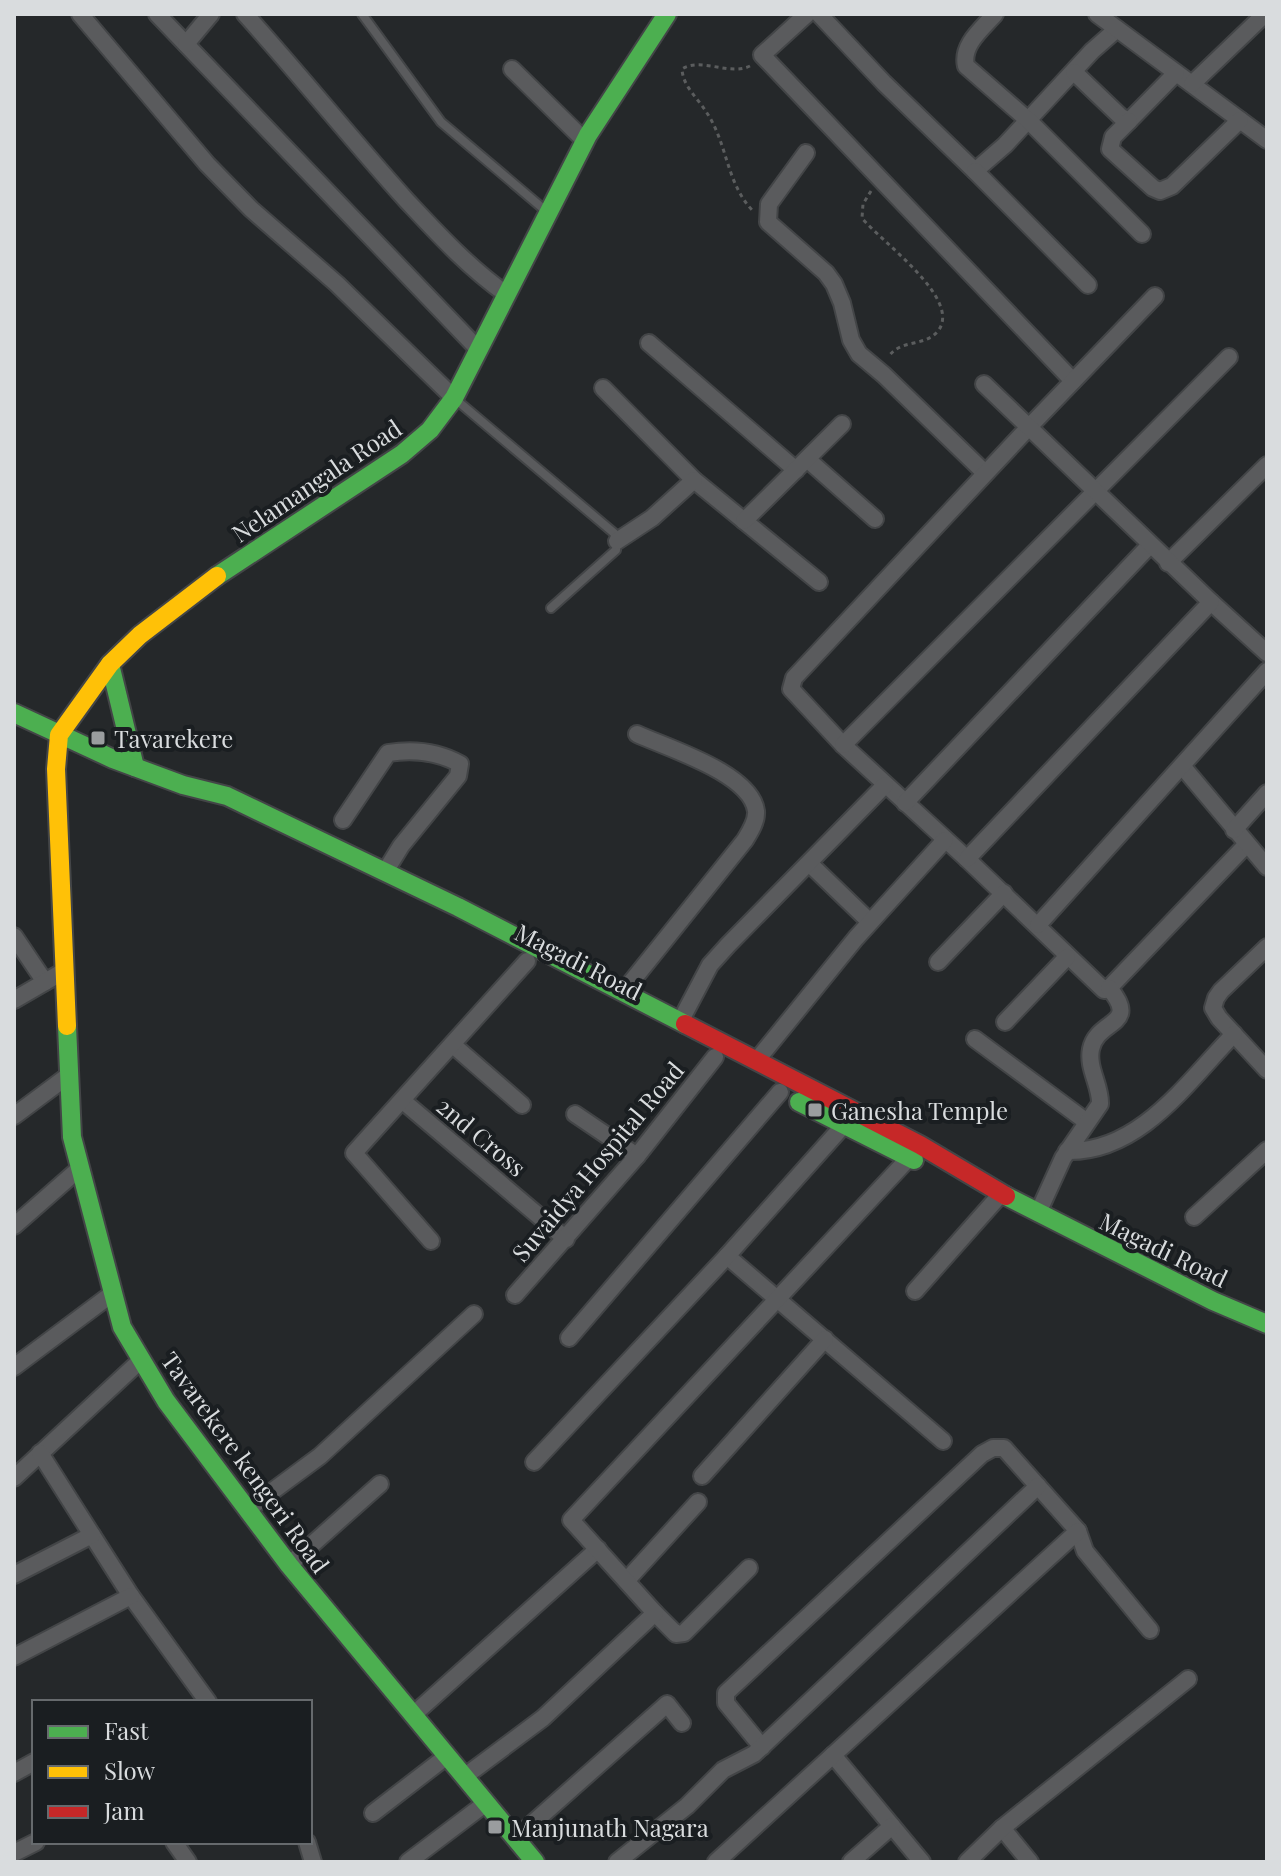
<svg xmlns="http://www.w3.org/2000/svg" width="1281" height="1876" viewBox="0 0 1281 1876" font-family="'Playfair Display',serif">
  <style>
    .lines { fill: none; stroke-linecap: round; stroke-linejoin: round }
    .lane-casing { stroke: #434547; stroke-width: 12 }
    .street-casing { stroke: #434547; stroke-width: 20 }
    .fast-casing { stroke: #434547; stroke-width: 22 }
    .slow-casing { stroke: #434547; stroke-width: 22 }
    .jam-casing { stroke: #434547; stroke-width: 22 }
    .path { stroke: #5b5d5e; stroke-width: 3; stroke-dasharray: 4 4; stroke-linecap: butt }
    .lane { stroke: #5a5b5d; stroke-width: 8 }
    .street { stroke: #5a5b5d; stroke-width: 16 }
    .fast { stroke: #4caf50; stroke-width: 18 }
    .slow { stroke: #ffc107; stroke-width: 18 }
    .jam { stroke: #c62828; stroke-width: 18 }
    .poi-dot { fill: #9a9d9f; stroke: #1a1e21; stroke-width: 3 }
    .labels { text-anchor: middle; dominant-baseline: central; stroke-width: 8; stroke-linejoin: round; paint-order: stroke }
    .street-label { font-size: 24px; fill: #d9dcde; stroke: #1a1e21 }
    .poi-label { font-size: 24px; fill: #d9dcde; stroke: #1a1e21; text-anchor: start }
  </style>
  <rect width="100%" height="100%" fill="#25282a"/>
  <g class="lines">
    <defs>
      <g id="lane">
        <polyline points="362,14 441,122 546,211"/>
        <polyline points="454,398 614,533 617,541 616,550 551,608"/>
      </g>
      <g id="street">
        <polyline points="80,14 207,164 251,209 337,284 454,398"/>
        <polyline points="157,14 478,349"/>
        <path d="M245 14C300 75 352 140 407 201 438 234 468 267 506 294"/>
        <polyline points="807,14 762,55 1073,381"/>
        <polyline points="819,14 884,83 975,171 1005,145 1092,51 1117,29"/>
        <path d="M995 14C982 29 961 45 966 66L1028 120 1142 234"/>
        <polyline points="1097,14 1267,140"/>
        <polyline points="186,44 211,14"/>
        <polyline points="512,69 585,141"/>
        <polyline points="1074,72 1121,117 1129,121 1176,73"/>
        <polyline points="1192,84 1265,14"/>
        <polyline points="1129,121 1113,137 1110,149 1153,188 1160,191 1172,186 1240,120"/>
        <polyline points="806,153 769,204 768,222 826,273 834,284 842,303 851,340 859,354 884,375 985,473"/>
        <polyline points="975,171 1088,285"/>
        <polyline points="1155,296 1029,427 794,678 791,689 843,745 967,859 1104,990 1109,988 1246,845"/>
        <polyline points="649,343 796,470"/>
        <polyline points="603,388 694,480 819,582"/>
        <polyline points="807,459 875,519"/>
        <polyline points="744,521 842,424"/>
        <polyline points="617,541 652,518 694,480"/>
        <polyline points="1168,563 1267,465"/>
        <polyline points="1211,602 1267,653"/>
        <polyline points="843,745 1229,357"/>
        <polyline points="1183,767 1267,867"/>
        <polyline points="905,803 1150,545"/>
        <path d="M343 820 388 753C413 749 437 751 460 764L458 776 401 846 385 872"/>
        <polyline points="1234,830 1267,793"/>
        <polyline points="967,859 1211,602 984,384"/>
        <polyline points="810,864 870,922"/>
        <polyline points="1038,925 1267,671"/>
        <polyline points="14,936 45,982"/>
        <polyline points="1267,947 1221,991 1216,998 1213,1008 1219,1018 1267,1070"/>
        <polyline points="938,962 1004,893"/>
        <path d="M624 991 745 840C750 832 757 821 756 811 751 773 667 748 637 734"/>
        <polyline points="14,1000 64,971"/>
        <polyline points="681,1020 710,965 728,945 885,785"/>
        <polyline points="1005,1022 1067,957"/>
        <polyline points="975,1039 1087,1122"/>
        <polyline points="453,1045 522,1105"/>
        <polyline points="757,1060 856,938 945,840"/>
        <polyline points="403,1101 566,1239"/>
        <polyline points="575,1114 637,1156"/>
        <polyline points="14,1116 69,1075"/>
        <path d="M1067 1151C1140 1153 1188 1081 1234 1034"/>
        <path d="M1038 1213 1063 1158 1100 1104C1101 1086 1087 1068 1091 1049 1097 1019 1141 1026 1109 988"/>
        <polyline points="1194,1217 1267,1150"/>
        <polyline points="14,1226 80,1168"/>
        <polyline points="431,1241 354,1153 527,961"/>
        <polyline points="727,1256 943,1441"/>
        <polyline points="915,1291 1001,1194"/>
        <polyline points="515,1295 637,1156 715,1057"/>
        <polyline points="569,1338 780,1092"/>
        <polyline points="14,1367 113,1293"/>
        <polyline points="534,1462 727,1256 843,1126"/>
        <polyline points="702,1476 825,1339"/>
        <polyline points="14,1478 141,1360"/>
        <polyline points="247,1510 320,1456 474,1314"/>
        <polyline points="92,1535 131,1596 208,1702"/>
        <polyline points="289,1565 380,1484"/>
        <polyline points="14,1575 92,1535 40,1453"/>
        <polyline points="627,1580 698,1502"/>
        <polyline points="655,1613 676,1634 684,1633 749,1568"/>
        <polyline points="14,1657 131,1596"/>
        <polyline points="413,1715 598,1549"/>
        <polyline points="762,1747 726,1703 726,1693 982,1454 993,1448 1004,1448 1078,1531 1085,1551 1150,1630"/>
        <polyline points="833,1755 922,1862"/>
        <polyline points="14,1773 34,1762"/>
        <polyline points="464,1777 543,1718 655,1613 571,1520 908,1159"/>
        <polyline points="373,1813 447,1756"/>
        <polyline points="1002,1828 1030,1862"/>
        <polyline points="516,1838 667,1704 682,1723"/>
        <polyline points="174,1842 188,1862"/>
        <polyline points="307,1842 313,1862"/>
        <polyline points="14,1853 36,1842"/>
        <polyline points="408,1862 486,1803"/>
        <polyline points="617,1862 687,1806 723,1770 754,1754 1038,1486"/>
        <polyline points="716,1862 1078,1531"/>
        <polyline points="851,1862 892,1826"/>
        <polyline points="967,1862 1002,1828 1188,1679"/>
      </g>
      <g id="fast">
        <polyline points="217,576 402,454 430,430 454,398 588,135 667,14"/>
        <polyline points="110,664 135,767"/>
        <polyline points="14,713 113,759 183,785 227,796 458,907 685,1024"/>
        <polyline points="67,1026 72,1137 122,1327 166,1401 289,1565 535,1862"/>
        <polyline points="799,1102 914,1160"/>
        <polyline points="1006,1196 1213,1301 1267,1324"/>
      </g>
      <polyline id="slow" points="67,1026 56,769 59,735 110,664 140,635 217,576"/>
      <polyline id="jam" points="685,1024 920,1145 1006,1196"/>
    </defs>
    <use href="#lane" class="lane-casing"/>
    <use href="#street" class="street-casing"/>
    <use href="#fast" class="fast-casing"/>
    <use href="#slow" class="slow-casing"/>
    <use href="#jam" class="jam-casing"/>
    <g class="path">
      <path d="M750 66C729 76 701 57 682 69 683 87 698 98 707 113 728 145 726 183 753 211"/>
      <path d="M871 191 863 204 862 218C880 241 963 299 938 331 925 347 901 339 889 356"/>
    </g>
    <use href="#lane" class="lane"/>
    <use href="#street" class="street"/>
    <use href="#fast" class="fast"/>
    <use href="#slow" class="slow"/>
    <use href="#jam" class="jam"/>
  </g>
  <g class="poi-dot">
    <rect x="90" y="730" width="16" height="16" rx="4"/>
    <rect x="807" y="1102" width="16" height="16" rx="4"/>
    <rect x="487" y="1819" width="16" height="16" rx="4"/>
  </g>
  <g class="labels">
    <g class="street-label">
      <text transform="translate(316 480) rotate(-34)">Nelamangala Road</text>
      <text transform="translate(579 961) rotate(27)">Magadi Road</text>
      <text transform="translate(482 1136) rotate(40)">2nd Cross</text>
      <text transform="translate(597 1161) rotate(-50)">Suvaidya Hospital Road</text>
      <text transform="translate(1164 1249) rotate(26)">Magadi Road</text>
      <text transform="translate(246 1462) rotate(54)">Tavarekere kengeri Road</text>
    </g>
    <g class="poi-label">
      <text x="114" y="738">Tavarekere</text>
      <text x="831" y="1110">Ganesha Temple</text>
      <text x="511" y="1827">Manjunath Nagara</text>
    </g>
  </g>
  <rect width="1281" height="1876" fill="none" stroke="#d9dcde" stroke-width="32"/>
  <rect x="32" y="1700" width="280" height="144" fill="#1a1e21" stroke="#666a6d" stroke-width="2"/>
  <rect x="48" y="1726" width="40" height="12" fill="#4caf50" stroke="#666a6d" stroke-width="2"/>
  <text x="104" y="1740" font-size="24" fill="#d9dcde">Fast</text>
  <rect x="48" y="1766" width="40" height="12" fill="#ffc107" stroke="#666a6d" stroke-width="2"/>
  <text x="104" y="1780" font-size="24" fill="#d9dcde">Slow</text>
  <rect x="48" y="1806" width="40" height="12" fill="#c62828" stroke="#666a6d" stroke-width="2"/>
  <text x="104" y="1820" font-size="24" fill="#d9dcde">Jam</text>
</svg>
